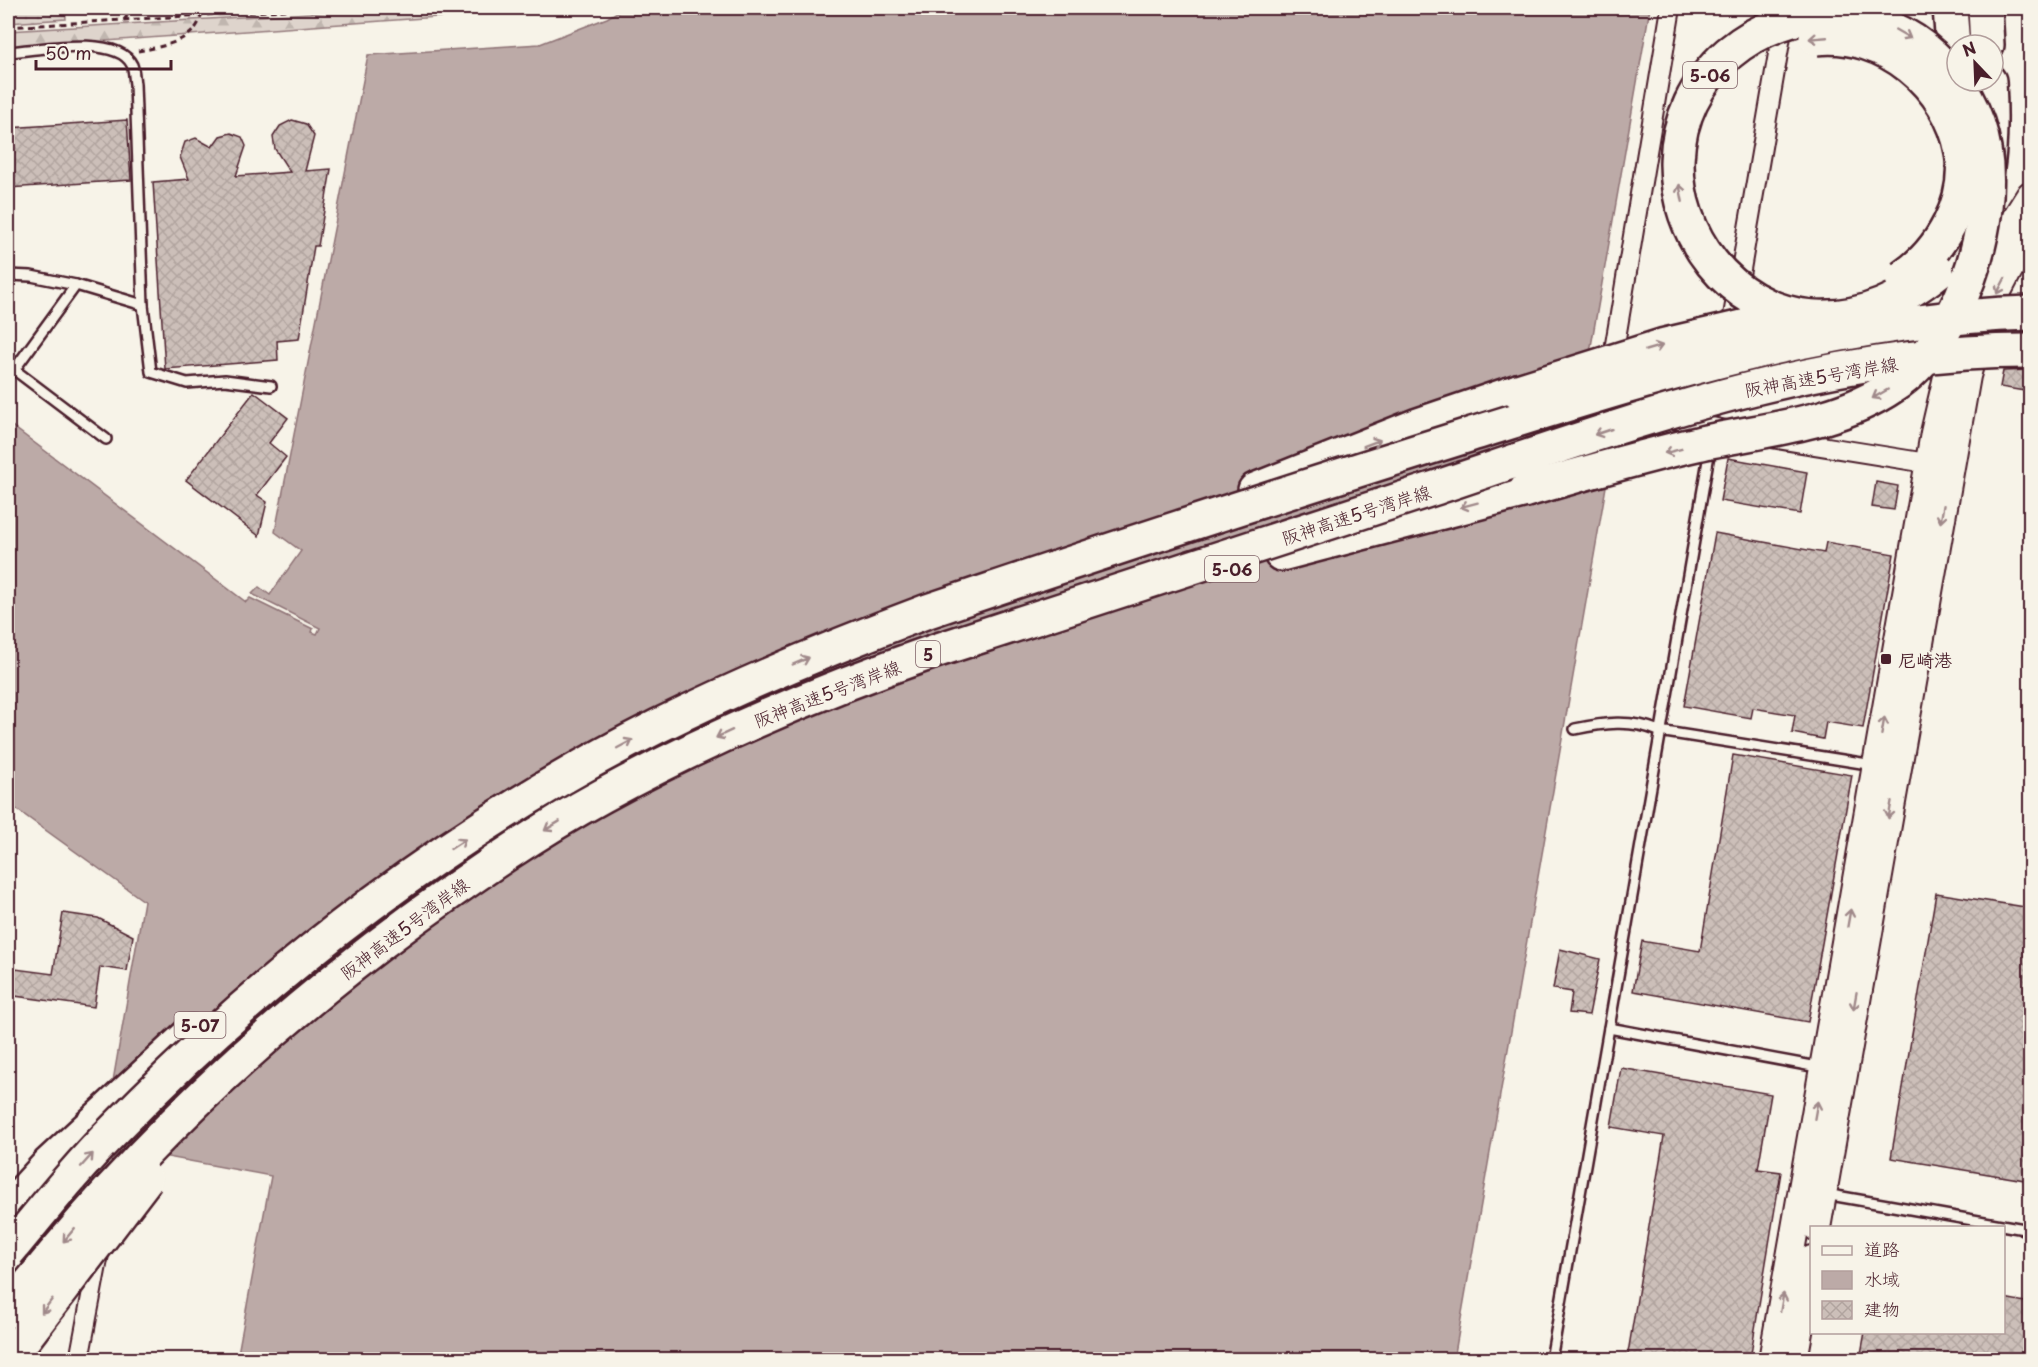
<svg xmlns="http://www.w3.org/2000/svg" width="2038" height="1367" viewBox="0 0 2038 1367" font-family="'Playpen Sans','Klee One',sans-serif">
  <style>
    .grass { fill: url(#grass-dots); stroke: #947a7c; stroke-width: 1.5 }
    .forest { fill: url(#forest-firs); stroke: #947a7c; stroke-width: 1.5 }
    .water { fill: #bcaaa7; stroke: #8e7275; stroke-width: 1.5 }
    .building { fill: url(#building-cross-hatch); stroke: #4a1f2b; stroke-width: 1.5 }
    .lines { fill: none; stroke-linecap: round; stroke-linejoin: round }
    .lane-casing { stroke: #4a1f2b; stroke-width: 14 }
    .street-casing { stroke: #4a1f2b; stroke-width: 22 }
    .secondary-casing { stroke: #4a1f2b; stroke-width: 30 }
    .highway-casing { stroke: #4a1f2b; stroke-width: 38 }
    .path { stroke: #4a1f2b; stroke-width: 3; stroke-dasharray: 6 4.5; stroke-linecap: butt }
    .lane { stroke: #f7f3e8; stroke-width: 9 }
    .street { stroke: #f7f3e8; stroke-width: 18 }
    .secondary { stroke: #f7f3e8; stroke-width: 26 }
    .highway { stroke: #f7f3e8; stroke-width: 33 }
    .highway-bridge-casing { stroke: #4a1f2b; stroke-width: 38; stroke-linecap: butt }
    .highway-bridge { stroke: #f7f3e8; stroke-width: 33 }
    .oneway { stroke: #a0898a }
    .poi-dot { fill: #4a1f2b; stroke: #f7f3e8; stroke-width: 2 }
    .labels { text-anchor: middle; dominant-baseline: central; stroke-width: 4.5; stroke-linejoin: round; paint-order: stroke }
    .shield { fill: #f7f3e8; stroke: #7e5f64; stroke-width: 1.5 }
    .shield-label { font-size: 16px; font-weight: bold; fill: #4a1f2b }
    .street-label { font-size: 18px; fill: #4a1f2b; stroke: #f7f3e8 }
    .poi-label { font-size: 18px; font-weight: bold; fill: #4a1f2b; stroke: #f7f3e8; text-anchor: start }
  </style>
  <defs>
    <pattern id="grass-dots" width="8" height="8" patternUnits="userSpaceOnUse" patternTransform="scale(1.5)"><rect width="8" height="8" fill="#ded4cc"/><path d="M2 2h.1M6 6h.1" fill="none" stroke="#c0b6af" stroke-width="1.8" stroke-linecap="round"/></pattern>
    <pattern id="forest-firs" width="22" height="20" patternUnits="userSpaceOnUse" patternTransform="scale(1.5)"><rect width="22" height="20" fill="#ded4cc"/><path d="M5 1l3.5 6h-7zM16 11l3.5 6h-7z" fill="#c0b6af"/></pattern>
    <pattern id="building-cross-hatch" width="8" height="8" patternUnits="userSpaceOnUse" patternTransform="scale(1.5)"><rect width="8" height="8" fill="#ccbfb9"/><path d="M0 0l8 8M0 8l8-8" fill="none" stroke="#b1a49f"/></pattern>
  </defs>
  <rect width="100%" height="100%" fill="#f7f3e8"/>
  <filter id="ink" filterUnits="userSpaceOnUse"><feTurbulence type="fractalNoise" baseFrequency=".0167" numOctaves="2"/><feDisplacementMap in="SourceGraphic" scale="12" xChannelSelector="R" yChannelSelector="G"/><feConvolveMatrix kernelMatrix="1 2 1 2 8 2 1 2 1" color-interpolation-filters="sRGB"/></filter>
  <g filter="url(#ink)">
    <polygon class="grass" points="8,8 65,8 66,19 8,23"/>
    <polygon class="forest" points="394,8 522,8 522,11 8,48 8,31"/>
    <polygon class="water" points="624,8 1650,8 1590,352 1618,411 1615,435 1454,1359 237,1359 271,1176 102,1145 144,901 8,803 8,423 246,602 250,598 313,629 312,632 317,634 320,628 252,594 259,587 270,595 301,551 275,532 368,55 540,44 607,18"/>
    <g class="building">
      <polygon points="127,120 131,180 8,188 8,128"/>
      <polygon points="292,120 306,124 314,136 305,171 331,169 318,246 314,246 299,339 277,341 278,360 165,369 153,182 189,179 180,157 185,142 196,138 212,147 220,136 231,133 242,137 246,146 236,176 290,172 275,149 273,137 280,126"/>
      <polygon points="2031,370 2031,392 2000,387 2003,371"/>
      <polygon points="254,392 288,418 269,443 286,457 257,495 267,502 259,536 186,480"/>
      <polygon points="1728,458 1807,472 1800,514 1720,501"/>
      <polygon points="1876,482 1898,486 1894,510 1872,507"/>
      <polygon points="1715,533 1824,553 1826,542 1894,554 1863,728 1826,722 1823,739 1792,733 1795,715 1753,708 1751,718 1684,706"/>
      <polygon points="1733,755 1852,775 1808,1022 1633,991 1642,941 1700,951"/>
      <polygon points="1936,893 2031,908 2031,1181 1891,1158"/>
      <polygon points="63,913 98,918 133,936 127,971 100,967 94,1007 8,995 8,968 53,974"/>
      <polygon points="1560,949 1600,959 1589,1015 1569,1013 1572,992 1553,989"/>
      <polygon points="1621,1068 1771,1094 1758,1169 1781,1172 1750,1359 1627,1359 1664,1136 1611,1127"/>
      <polygon points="2004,1298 2031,1303 2031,1359 1860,1359 1865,1332 2004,1332"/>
    </g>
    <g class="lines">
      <defs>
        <g id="lane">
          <path d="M8 52C35 50 118 34 132 65 134 70 134 78 135 84L143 305 151 372 187 383 225 380 271 386"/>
          <polyline points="8,275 31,276 76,285"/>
          <polyline points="8,365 106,439"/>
          <polyline points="14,370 76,285 143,305"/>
          <path d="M1575 729C1603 723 1631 719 1659 731L1874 765"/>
          <polyline points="1609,1028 1823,1068"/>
          <polyline points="1825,1194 2030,1230"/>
          <polyline points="1551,1360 1710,449"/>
        </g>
        <g id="street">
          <polyline points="1671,8 1615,344 1636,411 1726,430"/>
          <polyline points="1718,403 1784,19"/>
          <polyline points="1771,438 1939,465"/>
          <polyline points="79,1360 100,1249"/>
        </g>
        <g id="secondary">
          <polyline points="1979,282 1991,257 2030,195"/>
          <path d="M1817 1228 1967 376C1980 325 2001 279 2030 236"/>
          <polyline points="1772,1360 1934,433 1956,338"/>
          <polyline points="1794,1360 1812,1259"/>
        </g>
        <g id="highway">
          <polyline points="1950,8 1957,98"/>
          <polyline points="1985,8 1987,45"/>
          <path d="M1937 272C1990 217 1993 153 1989 81"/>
          <polyline points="1255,490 1418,425 1518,391"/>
          <polyline points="1281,554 1526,490"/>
          <polyline points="8,1209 49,1164 192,1032"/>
        </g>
      </defs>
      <use href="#lane" class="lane-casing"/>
      <use href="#street" class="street-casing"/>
      <use href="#secondary" class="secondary-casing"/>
      <use href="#highway" class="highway-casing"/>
      <g class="path">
        <polyline points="124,20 133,8"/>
        <polyline points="8,27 316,8"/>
        <path d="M138 51C163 47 204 39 201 8"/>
      </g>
      <use href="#lane" class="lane"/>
      <use href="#street" class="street"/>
      <use href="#secondary" class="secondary"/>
      <use href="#highway" class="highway"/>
      <defs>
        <g id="highway-bridge">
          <path d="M1816 38C1885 30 1950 85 1962 152 1970 201 1941 252 1902 278"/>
          <polyline points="1518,391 1665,345 1794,315"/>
          <path d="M1526 490C1583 474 1639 457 1697 444 1763 429 1836 425 1893 386 1959 343 1997 225 1984 149 1972 77 1911 20 1838 15 1799 13 1759 28 1729 53 1590 175 1754 418 1937 272"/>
          <path d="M8 1252C43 1210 77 1167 116 1128 273 967 457 827 658 726 745 683 834 646 925 612 1105 551 1287 492 1469 435 1655 377 1833 319 2030 313"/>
          <path d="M8 1311C125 1160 258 1033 412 920 473 876 536 832 602 796 710 737 822 690 938 650 1103 596 1268 543 1432 489 1626 424 1823 350 2030 351"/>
          <polyline points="20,1344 146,1179"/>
        </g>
      </defs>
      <use href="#highway-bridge" class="highway-bridge-casing"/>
      <use href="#highway-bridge" class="highway-bridge"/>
    </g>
    <defs><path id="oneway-shaft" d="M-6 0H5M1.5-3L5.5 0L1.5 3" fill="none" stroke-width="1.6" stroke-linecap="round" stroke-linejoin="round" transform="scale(1.5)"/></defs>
    <g class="oneway">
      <use href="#oneway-shaft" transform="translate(1903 34) rotate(30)"/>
      <use href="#oneway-shaft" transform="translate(1818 38) rotate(175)"/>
      <use href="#oneway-shaft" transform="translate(1681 193) rotate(-101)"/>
      <use href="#oneway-shaft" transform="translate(2001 286) rotate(118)"/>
      <use href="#oneway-shaft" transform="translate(1654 348) rotate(-16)"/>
      <use href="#oneway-shaft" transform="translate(1880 394) rotate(150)"/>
      <use href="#oneway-shaft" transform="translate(1603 432) rotate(162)"/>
      <use href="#oneway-shaft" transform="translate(1372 443) rotate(-21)"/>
      <use href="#oneway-shaft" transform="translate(1673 451) rotate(166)"/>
      <use href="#oneway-shaft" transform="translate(1469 505) rotate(165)"/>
      <use href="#oneway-shaft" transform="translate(1942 514) rotate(100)"/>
      <use href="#oneway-shaft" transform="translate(801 661) rotate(-23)"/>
      <use href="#oneway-shaft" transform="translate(1883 726) rotate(-80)"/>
      <use href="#oneway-shaft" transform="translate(724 734) rotate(155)"/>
      <use href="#oneway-shaft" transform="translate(625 744) rotate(-28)"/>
      <use href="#oneway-shaft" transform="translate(1890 810) rotate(100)"/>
      <use href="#oneway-shaft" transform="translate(552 826) rotate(149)"/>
      <use href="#oneway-shaft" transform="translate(458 844) rotate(-33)"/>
      <use href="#oneway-shaft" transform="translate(1849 918) rotate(-80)"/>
      <use href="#oneway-shaft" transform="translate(1855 1001) rotate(100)"/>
      <use href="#oneway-shaft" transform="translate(1816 1110) rotate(-80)"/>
      <use href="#oneway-shaft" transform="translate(87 1160) rotate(-48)"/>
      <use href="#oneway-shaft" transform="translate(69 1235) rotate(130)"/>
      <use href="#oneway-shaft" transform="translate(1782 1302) rotate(-80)"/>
      <use href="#oneway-shaft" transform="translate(47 1306) rotate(127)"/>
    </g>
  </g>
  <rect class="poi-dot" x="1880" y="653" width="12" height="12" rx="3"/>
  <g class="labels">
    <g class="shield">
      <rect x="1683" y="62" width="54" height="26" rx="4.5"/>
      <rect x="1205" y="556" width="54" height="26" rx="4.5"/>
      <rect x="916" y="641" width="24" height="26" rx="4.5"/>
      <rect x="174.5" y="1012" width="51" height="26" rx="4.5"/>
    </g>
    <g class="shield-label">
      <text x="1710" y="75">5-06</text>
      <text x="1232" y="569">5-06</text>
      <text x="928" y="654">5</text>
      <text x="200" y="1025">5-07</text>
    </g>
    <g class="street-label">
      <text transform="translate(1821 376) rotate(-10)">阪神高速5号湾岸線</text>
      <text transform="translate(1356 514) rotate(-18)">阪神高速5号湾岸線</text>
      <text transform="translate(827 693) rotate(-21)">阪神高速5号湾岸線</text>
      <text transform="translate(404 928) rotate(-37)">阪神高速5号湾岸線</text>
    </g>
    <g class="poi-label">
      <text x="1898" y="659">尼崎港</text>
    </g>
  </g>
  <rect width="2038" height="1367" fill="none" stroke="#f7f3e8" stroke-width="30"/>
  <rect x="15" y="15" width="2008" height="1337" fill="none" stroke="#4a1f2b" stroke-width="2" filter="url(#ink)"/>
  <rect x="1810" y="1226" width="195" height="108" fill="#f7f3e8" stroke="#b29e9c" stroke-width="1.5"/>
  <rect x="1822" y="1246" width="30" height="9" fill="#f7f3e8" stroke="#b29e9c" stroke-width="1.5"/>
  <text x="1864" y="1256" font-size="18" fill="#4a1f2b">道路</text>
  <rect x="1822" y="1271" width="30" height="18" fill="#bcaaa7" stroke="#b29e9c" stroke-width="1.5"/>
  <text x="1864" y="1286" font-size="18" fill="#4a1f2b">水域</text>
  <rect x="1822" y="1301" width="30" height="18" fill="url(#building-cross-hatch)" stroke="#b29e9c" stroke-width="1.5"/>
  <text x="1864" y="1316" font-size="18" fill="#4a1f2b">建物</text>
  <g transform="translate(1975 63) rotate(337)"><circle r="28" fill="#f7f3e8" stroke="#b29e9c" stroke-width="1.5"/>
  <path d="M0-4.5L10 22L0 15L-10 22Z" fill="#4a1f2b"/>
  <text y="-9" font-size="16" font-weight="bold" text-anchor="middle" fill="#4a1f2b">N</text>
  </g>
  <path d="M36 60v9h135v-9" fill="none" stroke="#4a1f2b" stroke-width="3"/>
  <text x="45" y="60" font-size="18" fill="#4a1f2b" stroke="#f7f3e8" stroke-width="4.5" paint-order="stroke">50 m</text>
</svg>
